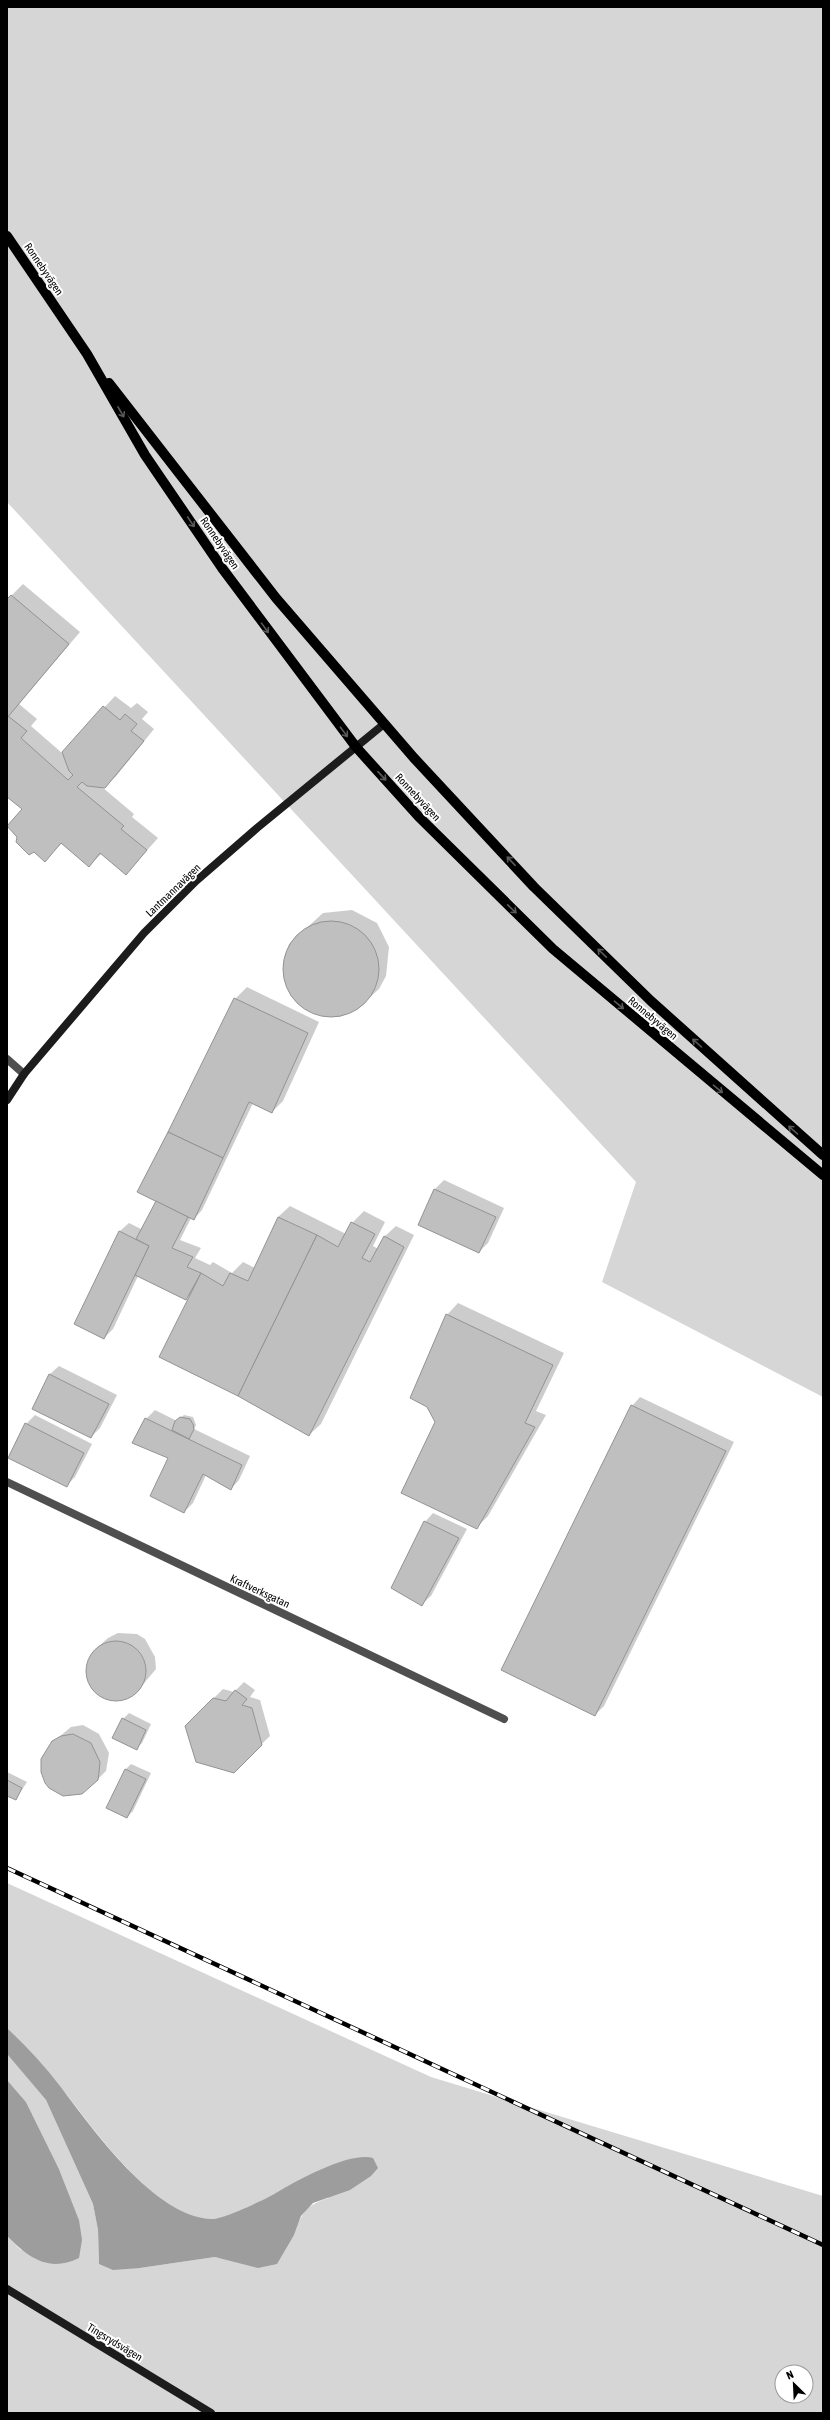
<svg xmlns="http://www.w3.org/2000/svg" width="830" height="2420" viewBox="0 0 830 2420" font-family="'Asap Condensed',sans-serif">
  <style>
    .green { fill: #d6d6d6; fill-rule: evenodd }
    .water { fill: #9d9d9d }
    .shadow { fill: #0003 }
    .building { fill: #bfbfbf; stroke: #939393 }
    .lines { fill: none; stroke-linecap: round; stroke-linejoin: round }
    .primary-casing { stroke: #dbdbdb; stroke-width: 11 }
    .street { stroke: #4f4f4f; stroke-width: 8 }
    .secondary { stroke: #1c1c1c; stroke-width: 8 }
    .primary { stroke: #000; stroke-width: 10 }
    .rail-casing { stroke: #000; stroke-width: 4.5 }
    .rail { stroke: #fff; stroke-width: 3; stroke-dasharray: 9; stroke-linecap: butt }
    .oneway { stroke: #595959 }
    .labels { text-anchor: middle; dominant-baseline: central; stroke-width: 4; stroke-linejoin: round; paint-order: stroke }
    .street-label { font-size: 11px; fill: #000; stroke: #fff }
  </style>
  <rect width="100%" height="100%" fill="#fff"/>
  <g class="green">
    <polygon points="7,7 823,7 823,1397 602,1282 636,1182 7,502"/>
    <path d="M7 1883 431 2077 823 2196V2413H7V2236L21 2250 79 2220 59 2169 26 2102 7 2080V2054L46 2100 93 2204 98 2230 99 2264 140 2268 215 2257 232 2260 294 2235C302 2213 305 2205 329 2198L294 2183C274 2195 236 2216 214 2219 159 2226 89 2121 58 2084 42 2064 25 2046 7 2028ZM782 2372H806V2396H782Z"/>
  </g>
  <g class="water">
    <path d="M7 2028C26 2046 44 2065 60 2086 92 2128 155 2218 212 2219 224 2219 269 2198 281 2190 302 2178 350 2152 373 2158L378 2168 371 2176 350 2190 313 2203 301 2216 294 2235 277 2264 258 2268 215 2257 140 2268 113 2270 99 2264 98 2230 93 2204 46 2100 7 2054Z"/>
    <path d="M7 2080 26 2102 59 2169 79 2220 82 2240 79 2258C48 2273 28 2257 7 2236Z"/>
  </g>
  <g class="shadow">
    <polygon points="23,584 80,632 19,704 37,719 31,726 62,753 115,696 131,708 137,703 148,712 142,719 154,729 117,775 105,787 102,787 134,814 132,817 158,838 126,874 102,853 89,866 62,843 45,860 18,837 23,809 7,795 7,600"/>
    <polygon points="352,910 377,923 389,947 386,976 379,989 356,1010 339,1017 328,1016 300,1006 291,994 283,968 285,956 289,944 323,913"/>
    <polygon points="247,987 319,1022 283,1101 272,1112 253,1103 202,1210 194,1219 191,1218 180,1240 201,1248 195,1258 210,1265 213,1262 232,1273 243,1262 255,1268 278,1217 290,1206 346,1234 352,1223 364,1211 385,1222 373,1246 378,1249 384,1237 396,1226 414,1235 321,1424 309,1435 191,1294 186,1299 138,1276 113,1329 104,1338 75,1323 120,1231 129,1223 143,1230 157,1201 235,999"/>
    <polygon points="444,1180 504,1208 488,1243 479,1252 419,1224 435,1189"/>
    <polygon points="458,1303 564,1353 536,1411 546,1415 488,1516 477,1527 447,1315"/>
    <polygon points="59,1366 117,1395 100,1428 91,1437 33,1408 50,1374"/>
    <polygon points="640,1397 734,1442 604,1706 595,1715 632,1406"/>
    <polygon points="155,1410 177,1421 184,1415 193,1417 196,1425 194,1429 250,1456 239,1480 231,1489 206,1475 193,1503 184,1512 170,1457 134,1442 146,1419"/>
    <polygon points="35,1415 92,1444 75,1477 66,1486 26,1424"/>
    <polygon points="433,1513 467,1529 431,1596 422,1604 425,1522"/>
    <polygon points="118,1633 137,1634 145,1639 155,1657 156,1669 135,1694 125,1698 109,1700 102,1697 91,1687 88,1680 88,1664 98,1647 108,1638"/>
    <polygon points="244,1682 255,1690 250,1697 260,1700 270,1736 234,1771 186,1726 223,1689 234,1692"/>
    <polygon points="129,1713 151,1724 142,1743 136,1749 123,1719"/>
    <polygon points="83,1725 99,1734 109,1753 106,1771 97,1780 53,1742 71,1727"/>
    <polygon points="131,1764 151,1773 133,1811 127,1817 125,1770"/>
    <polygon points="7,1772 27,1782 16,1799 7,1795"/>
  </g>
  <g class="building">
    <polygon points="11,595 69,644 7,718 7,599"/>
    <polygon points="103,706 120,720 125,714 137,724 131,731 144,741 105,788 87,786 82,782 77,787 124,826 121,829 147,850 126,875 100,853 89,867 61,843 45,862 34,852 29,855 16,842 17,837 7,826 22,809 7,797 7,718 8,716 27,731 21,738 68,780 73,775 69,771 62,752"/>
    <circle cx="331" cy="969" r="48"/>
    <polygon points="234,998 308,1033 272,1113 249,1102 223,1158 168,1132"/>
    <polygon points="168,1132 223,1158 194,1220 137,1192"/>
    <polygon points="434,1189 496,1217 479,1253 418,1225"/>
    <polygon points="156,1201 188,1217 172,1248 193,1257 187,1267 201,1273 186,1300 135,1275 149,1246 136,1239"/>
    <polygon points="278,1217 317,1235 238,1396 159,1357 201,1273 223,1286 230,1273 248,1281"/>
    <polygon points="351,1222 375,1234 362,1258 370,1262 384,1236 404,1247 309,1436 238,1396 317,1235 338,1247"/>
    <polygon points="119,1231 149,1246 104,1339 74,1324"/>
    <polygon points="446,1314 553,1365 525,1423 535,1427 477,1529 401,1493 435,1422 427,1407 410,1398"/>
    <polygon points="49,1374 109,1404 91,1438 32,1409"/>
    <polygon points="631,1405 726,1451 595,1716 501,1670"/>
    <polygon points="180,1417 190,1419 193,1424 194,1429 189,1439 172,1430 175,1421"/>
    <polygon points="145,1418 242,1465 231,1490 203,1474 184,1513 150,1496 168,1458 132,1443"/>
    <polygon points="25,1423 84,1453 67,1487 8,1458"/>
    <polygon points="424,1521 459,1538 422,1606 391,1588"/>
    <circle cx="116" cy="1671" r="30"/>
    <polygon points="235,1690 247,1699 242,1705 252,1708 262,1745 234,1773 196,1762 185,1726 213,1698 226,1701"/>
    <polygon points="122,1718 146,1730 137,1750 112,1738"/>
    <polygon points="73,1734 91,1743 100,1762 99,1772 98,1780 82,1794 63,1796 49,1788 45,1783 41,1772 41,1759 52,1741 61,1736"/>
    <polygon points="125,1769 146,1779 127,1818 106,1808"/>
    <polygon points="7,1780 22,1788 16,1800 7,1796"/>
  </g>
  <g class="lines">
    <defs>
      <g id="primary">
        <polyline points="7,236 87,354 145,455 222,568 356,747 419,817 553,949 823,1175"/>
        <polyline points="109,383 276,598 414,758 534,887 651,1001 823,1155"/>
      </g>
    </defs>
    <use href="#primary" class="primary-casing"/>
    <g class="street">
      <polyline points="7,1059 24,1074"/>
      <polyline points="7,1482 504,1719"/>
    </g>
    <g class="secondary">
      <polyline points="7,1100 24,1074 144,933 196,881 257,828 384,724"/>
      <polyline points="7,2289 211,2413"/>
    </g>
    <use href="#primary" class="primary"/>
    <defs>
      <polyline id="rail" points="7,1868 823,2245"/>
    </defs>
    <use href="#rail" class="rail-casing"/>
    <use href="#rail" class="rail"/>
  </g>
  <defs><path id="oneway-shaft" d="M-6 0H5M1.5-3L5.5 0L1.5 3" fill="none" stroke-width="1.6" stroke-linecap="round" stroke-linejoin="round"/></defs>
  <g class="oneway">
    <use href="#oneway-shaft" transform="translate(121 412) rotate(60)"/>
    <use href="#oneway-shaft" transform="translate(191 522) rotate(56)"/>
    <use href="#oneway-shaft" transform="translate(265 628) rotate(54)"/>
    <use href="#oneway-shaft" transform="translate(344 732) rotate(53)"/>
    <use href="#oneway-shaft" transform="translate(382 776) rotate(47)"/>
    <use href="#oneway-shaft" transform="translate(511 861) rotate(-133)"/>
    <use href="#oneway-shaft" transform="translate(512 909) rotate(44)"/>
    <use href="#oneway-shaft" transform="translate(602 953) rotate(-136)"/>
    <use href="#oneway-shaft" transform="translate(619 1005) rotate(40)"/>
    <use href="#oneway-shaft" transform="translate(697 1043) rotate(-138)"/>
    <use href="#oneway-shaft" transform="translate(718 1089) rotate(40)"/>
    <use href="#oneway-shaft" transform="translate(793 1130) rotate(-138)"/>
  </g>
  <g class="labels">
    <g class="street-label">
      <text transform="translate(44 269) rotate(56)">Ronnebyvägen</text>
      <text transform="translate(220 543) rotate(56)">Ronnebyvägen</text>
      <text transform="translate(418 797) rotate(47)">Ronnebyvägen</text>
      <text transform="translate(173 890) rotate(-44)">Lantmannavägen</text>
      <text transform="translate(653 1018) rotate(40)">Ronnebyvägen</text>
      <text transform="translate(260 1591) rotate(25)">Kraftverksgatan</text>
      <text transform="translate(115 2342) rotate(31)">Tingsrydsvägen</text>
    </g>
  </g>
  <rect width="830" height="2420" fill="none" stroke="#000000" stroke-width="16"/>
  <g transform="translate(794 2384) rotate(336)"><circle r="19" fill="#ffffff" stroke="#999999"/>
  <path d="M0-3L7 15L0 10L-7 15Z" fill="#000000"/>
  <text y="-6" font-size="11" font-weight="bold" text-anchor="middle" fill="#000000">N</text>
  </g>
</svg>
